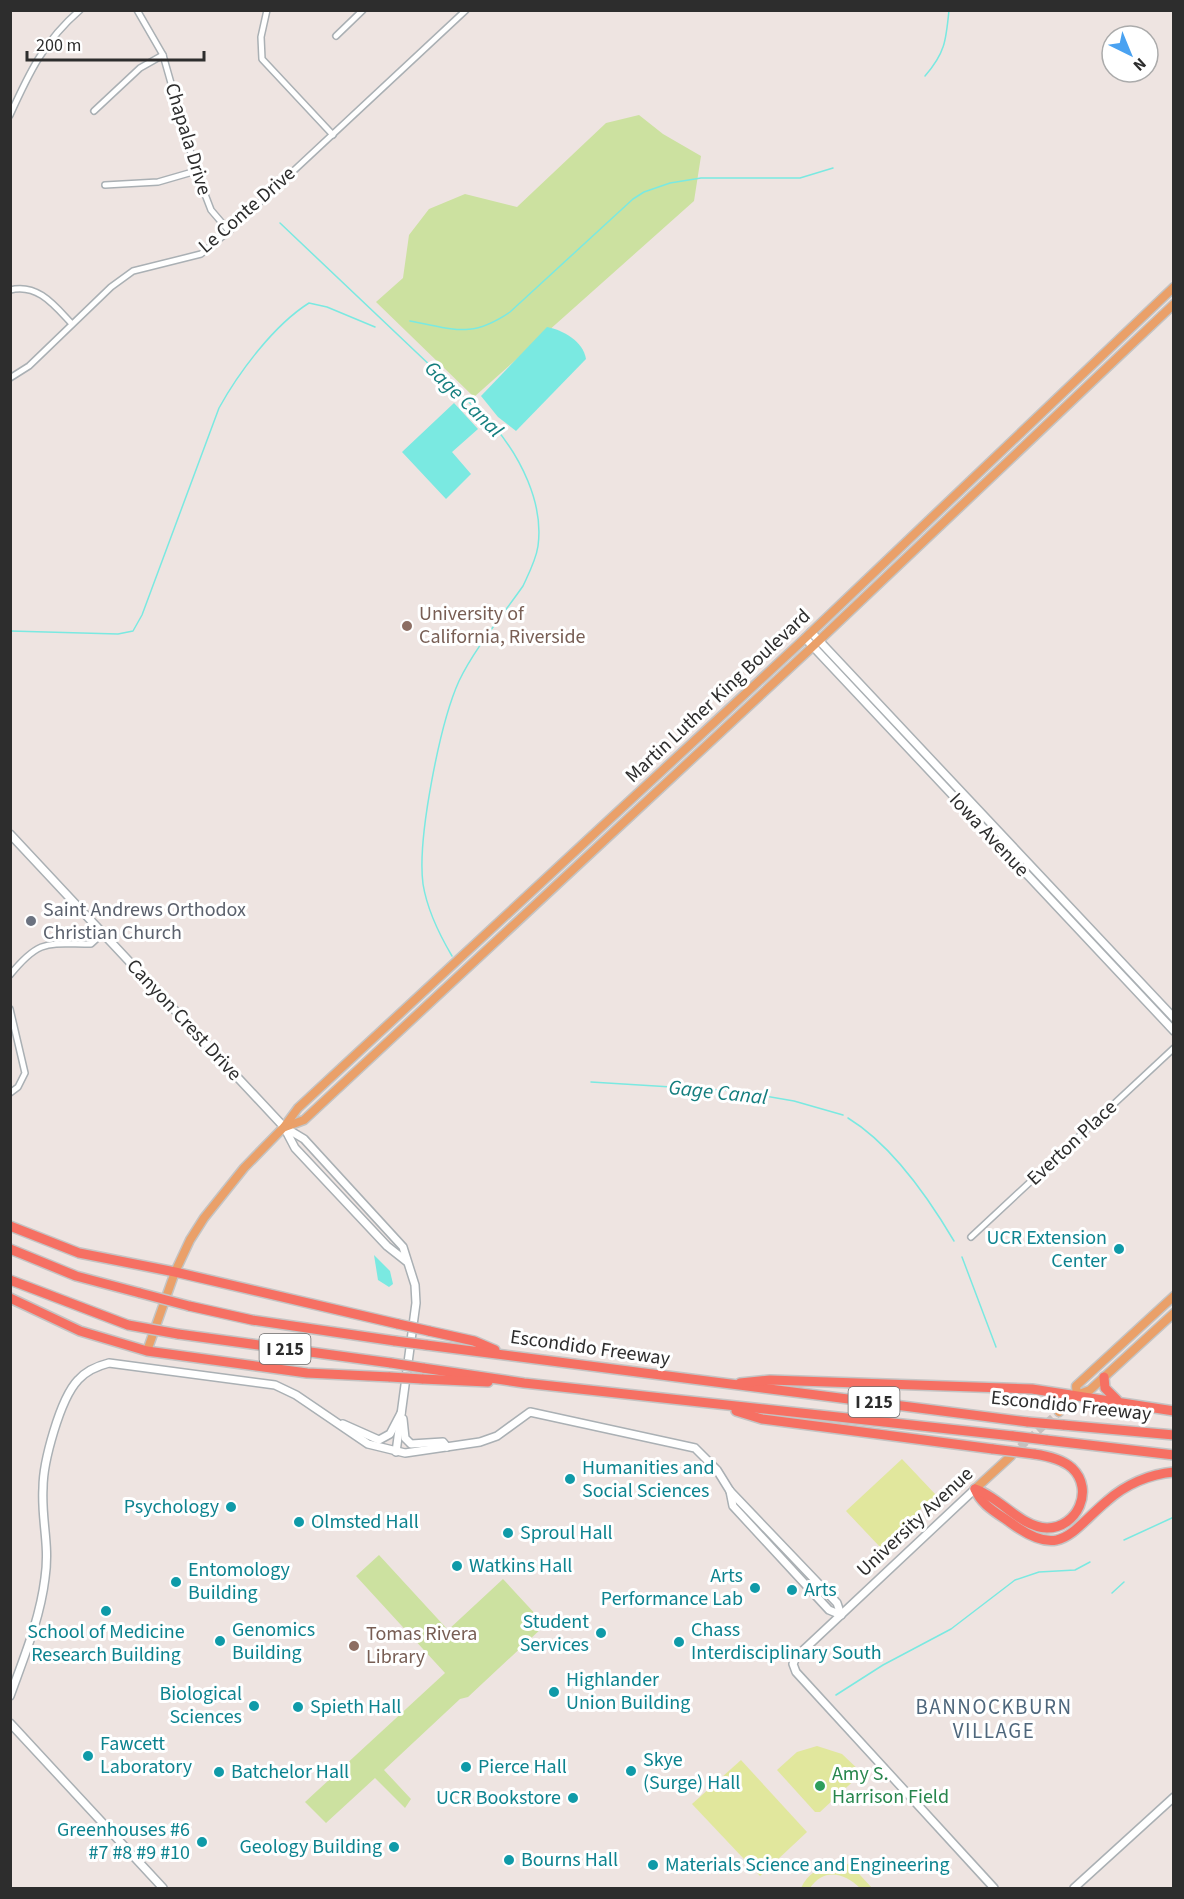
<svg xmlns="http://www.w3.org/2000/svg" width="1184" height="1899" viewBox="0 0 1184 1899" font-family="'Source Sans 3',sans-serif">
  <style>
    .green { fill: #cce1a0 }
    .pitch { fill: #e1e79d }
    .water { fill: #7ae9e1 }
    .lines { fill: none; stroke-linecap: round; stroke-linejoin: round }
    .stream { stroke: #7ae9e1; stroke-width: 1.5 }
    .primary-tunnel { stroke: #c7bfbd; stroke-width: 8; stroke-dasharray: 8 4; stroke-linecap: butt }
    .street-casing { stroke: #aab0b4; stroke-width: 8 }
    .secondary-casing { stroke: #aab0b4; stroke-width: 10 }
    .primary-casing { stroke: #c4c4c4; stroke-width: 11 }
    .highway-casing { stroke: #c4c4c4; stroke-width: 12 }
    .street { stroke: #fff; stroke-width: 5 }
    .secondary { stroke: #fff; stroke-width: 7 }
    .primary { stroke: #eaa069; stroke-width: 8 }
    .highway { stroke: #f67063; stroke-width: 9 }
    .highway-bridge-casing { stroke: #c4c4c4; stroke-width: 12; stroke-linecap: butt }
    .highway-bridge { stroke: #f67063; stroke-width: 9 }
    .education-dot { fill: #8d6e63; stroke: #fff; stroke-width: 2 }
    .worship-dot { fill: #6b7280; stroke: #fff; stroke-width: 2 }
    .culture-dot { fill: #0f9aa8; stroke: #fff; stroke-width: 2 }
    .leisure-dot { fill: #2e9e5b; stroke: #fff; stroke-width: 2 }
    .labels { text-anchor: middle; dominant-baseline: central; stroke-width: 6; stroke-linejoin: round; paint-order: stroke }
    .shield { fill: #fff; stroke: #6c6c6c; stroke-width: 1.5 }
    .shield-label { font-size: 18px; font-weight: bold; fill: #2d2d2d }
    .street-label { font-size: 20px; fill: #2d2d2d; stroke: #fff }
    .education-label { font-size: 20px; fill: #785e54; stroke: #fff; text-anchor: start }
    .worship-label { font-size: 20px; fill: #5b616d; stroke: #fff; text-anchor: start }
    .culture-label { font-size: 20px; fill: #0d838f; stroke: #fff; text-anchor: start }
    .leisure-label { font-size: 20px; fill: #27864d; stroke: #fff; text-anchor: start }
    .water-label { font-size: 21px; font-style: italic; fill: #147e7e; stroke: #fff }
    .neighbourhood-label { font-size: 21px; letter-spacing: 1.5px; fill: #4f677c; stroke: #fff }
  </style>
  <rect width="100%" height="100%" fill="#eee4e1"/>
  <g class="green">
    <polygon points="639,115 663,134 701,156 694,201 474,397 376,302 403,278 409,235 429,209 465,194 517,207 606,123"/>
    <polygon points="379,1555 448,1630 503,1579 539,1618 537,1620 543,1627 468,1697 460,1699 384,1770 411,1799 405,1808 375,1778 326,1823 305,1802 445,1673 356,1576"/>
  </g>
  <g class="pitch">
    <polygon points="902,1459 936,1495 880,1547 846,1511"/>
    <polygon points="817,1746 842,1754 862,1773 820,1812 815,1812 777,1770 797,1752"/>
    <polygon points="741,1760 807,1832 760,1876 692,1804"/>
    <path d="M849 1863 872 1888H860C845 1873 824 1867 810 1888H801C809 1871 825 1863 844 1867Z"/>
  </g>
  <g class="water">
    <path d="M547 327C563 330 583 341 586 359L516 431 498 417 481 396Z"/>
    <polygon points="454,403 478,429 452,452 471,474 446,499 402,452"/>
    <polygon points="374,1255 390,1271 393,1284 389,1287 378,1280"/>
  </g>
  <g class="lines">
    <g class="stream">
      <path d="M925 76C945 53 946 41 949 10"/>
      <path d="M280 223 493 425C520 456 544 503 538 546 536 560 529 573 523 586 502 616 475 648 459 681 440 723 417 839 423 884 427 909 439 934 452 956"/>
      <path d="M410 321C455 329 470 339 510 312L633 199 644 192 670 183 701 178H800L833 168"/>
      <path d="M10 631 118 634 133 631 142 615 219 408C239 372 274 325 309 303L327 307 375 327"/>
      <polyline points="591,1082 736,1091 794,1101 843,1115"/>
      <path d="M848 1118C892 1145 928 1197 954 1241"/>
      <polyline points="962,1257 996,1347"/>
      <polyline points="1124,1540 1174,1517"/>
      <polyline points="1112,1593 1124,1582"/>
      <polyline points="836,1695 883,1665 951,1629 1015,1580 1039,1572 1075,1570 1090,1562"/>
    </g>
    <polyline class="primary-tunnel" points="1011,1455 1059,1412"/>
    <defs>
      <g id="street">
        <polyline points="137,10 163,55 196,171 211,210 229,231"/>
        <polyline points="267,10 261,37 262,59 333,135"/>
        <polyline points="336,36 363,10"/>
        <polyline points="94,111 140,68 163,55"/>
        <path d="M10 115C29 73 44 41 80 10"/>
        <polyline points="105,185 158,182 196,171"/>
        <path d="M10 290C38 283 55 306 72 324"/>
        <polyline points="10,378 29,366 111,287 133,271 201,254 229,231 466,10"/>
        <path d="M10 975C40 938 48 944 91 944L103 933"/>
        <polyline points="10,1009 25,1073 18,1087 10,1093"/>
        <polyline points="971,1237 1174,1048"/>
      </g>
      <g id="secondary">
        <polyline points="811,632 1174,1018"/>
        <polyline points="805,638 1174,1031"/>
        <polyline points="10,834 284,1127 304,1139 403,1247 415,1285 416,1303 396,1452"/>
        <polyline points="285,1129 295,1148 387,1246 406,1261"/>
        <polyline points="403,1419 405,1438 411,1444 443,1442 447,1447"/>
        <polyline points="343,1424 379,1440 390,1434 401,1413"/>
        <polyline points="975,1489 796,1657 793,1664 796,1672 994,1888"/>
        <polyline points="730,1491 733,1506 829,1610 841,1615"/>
        <path d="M10 1696C24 1657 40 1619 45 1578 50 1544 41 1520 43 1488 43 1462 60 1399 78 1380 86 1371 97 1366 109 1363L275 1385 296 1395 368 1444 405 1453 480 1442 497 1436 530 1412 695 1448 717 1470 730 1491 837 1603 841 1615"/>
        <polyline points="10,1723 163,1888"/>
        <polyline points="1074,1888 1174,1797"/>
      </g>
      <g id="primary">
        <polyline points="285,1127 304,1120 334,1092 808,651 1174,304"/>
        <polyline points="147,1351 175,1272 190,1240 204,1218 244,1168 284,1127 298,1108 800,643 1174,287"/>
        <polyline points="1077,1395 1076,1386 1174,1296"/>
        <polyline points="1059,1412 1077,1395 1090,1390 1174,1313"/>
        <polyline points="975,1489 1011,1456"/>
      </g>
      <g id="highway">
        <polyline points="10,1226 79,1253 175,1272 398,1324"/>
        <polyline points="10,1249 76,1276 140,1293"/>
        <polyline points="10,1280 128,1325"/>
        <polyline points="10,1298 80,1331 147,1351 307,1373 390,1377"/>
        <polyline points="189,1306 252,1320 395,1341"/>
        <polyline points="429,1331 474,1341 495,1350"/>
        <polyline points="178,1334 391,1363"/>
        <polyline points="426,1345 1028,1422"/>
        <polyline points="423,1368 524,1383 1013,1436"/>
        <polyline points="1104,1377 1105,1388 1117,1400"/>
        <polyline points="422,1379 488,1382"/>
        <polyline points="740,1383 770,1380 1032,1389 1174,1411"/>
        <polyline points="736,1411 762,1419 993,1449"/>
        <polyline points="1063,1425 1174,1435"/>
        <polyline points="1046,1440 1174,1455"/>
        <path d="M975 1489C981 1505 997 1513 1011 1523 1061 1560 1070 1532 1107 1501 1125 1485 1149 1474 1174 1472"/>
        <path d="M975 1489C1000 1497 1020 1527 1047 1528 1077 1528 1095 1490 1072 1468 1062 1459 1048 1456 1034 1454"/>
      </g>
    </defs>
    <use href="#street" class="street-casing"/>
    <use href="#secondary" class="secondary-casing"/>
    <use href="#primary" class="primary-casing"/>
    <use href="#highway" class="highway-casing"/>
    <use href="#street" class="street"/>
    <use href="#secondary" class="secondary"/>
    <use href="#primary" class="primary"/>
    <use href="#highway" class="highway"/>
    <defs>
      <g id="highway-bridge">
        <polyline points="140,1293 189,1306"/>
        <polyline points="398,1324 429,1331"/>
        <polyline points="128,1325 178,1334"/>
        <polyline points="395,1341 426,1345"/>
        <polyline points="391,1363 423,1368"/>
        <polyline points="390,1377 422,1379"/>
        <polyline points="1028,1422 1063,1425"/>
        <polyline points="1013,1436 1046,1440"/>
        <polyline points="993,1449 1034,1454"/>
      </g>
    </defs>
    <use href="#highway-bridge" class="highway-bridge-casing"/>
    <use href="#highway-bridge" class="highway-bridge"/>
  </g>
  <g class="education-dot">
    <circle cx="407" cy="626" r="6"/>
    <circle cx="354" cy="1646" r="6"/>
  </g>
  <circle class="worship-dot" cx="31" cy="921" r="6"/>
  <g class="culture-dot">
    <circle cx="1119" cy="1249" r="6"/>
    <circle cx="570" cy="1479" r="6"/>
    <circle cx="231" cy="1507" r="6"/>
    <circle cx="299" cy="1522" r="6"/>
    <circle cx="508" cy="1533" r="6"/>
    <circle cx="457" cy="1566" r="6"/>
    <circle cx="176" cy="1582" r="6"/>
    <circle cx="755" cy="1588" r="6"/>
    <circle cx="792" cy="1590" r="6"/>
    <circle cx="106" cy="1611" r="6"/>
    <circle cx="601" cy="1633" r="6"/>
    <circle cx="220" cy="1641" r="6"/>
    <circle cx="679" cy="1642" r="6"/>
    <circle cx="554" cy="1692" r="6"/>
    <circle cx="254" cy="1706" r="6"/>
    <circle cx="298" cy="1707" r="6"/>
    <circle cx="88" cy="1756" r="6"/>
    <circle cx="466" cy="1767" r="6"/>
    <circle cx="631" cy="1771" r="6"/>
    <circle cx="219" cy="1772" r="6"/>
    <circle cx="573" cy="1798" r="6"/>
    <circle cx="202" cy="1842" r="6"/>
    <circle cx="394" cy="1847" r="6"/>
    <circle cx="509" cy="1860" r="6"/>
    <circle cx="653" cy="1865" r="6"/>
  </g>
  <circle class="leisure-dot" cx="820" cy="1786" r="6"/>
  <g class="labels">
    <g class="shield">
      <rect x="259.5" y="1334" width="51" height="30" rx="4.5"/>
      <rect x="848.5" y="1387" width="51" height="30" rx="4.5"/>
    </g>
    <g class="shield-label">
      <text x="285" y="1349">I 215</text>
      <text x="874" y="1402">I 215</text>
    </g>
    <g class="street-label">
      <text transform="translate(188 139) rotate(73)">Chapala Drive</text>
      <text transform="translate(247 210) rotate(-41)">Le Conte Drive</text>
      <text transform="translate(718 696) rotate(-43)">Martin Luther King Boulevard</text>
      <text transform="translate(989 835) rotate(47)">Iowa Avenue</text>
      <text transform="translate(184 1020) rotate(47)">Canyon Crest Drive</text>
      <text transform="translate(1072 1143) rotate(-43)">Everton Place</text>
      <text transform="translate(590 1348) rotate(8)">Escondido Freeway</text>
      <text transform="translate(1071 1406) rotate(6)">Escondido Freeway</text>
      <text transform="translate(915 1522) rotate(-43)">University Avenue</text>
    </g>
    <g class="education-label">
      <text x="419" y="614">University of<tspan x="419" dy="23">California, Riverside</tspan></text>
      <text x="366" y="1634">Tomas Rivera<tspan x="366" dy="23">Library</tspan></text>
    </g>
    <g class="worship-label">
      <text x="43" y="910">Saint Andrews Orthodox<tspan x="43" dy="23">Christian Church</tspan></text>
    </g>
    <g class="culture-label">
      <text x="1107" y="1238" text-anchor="end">UCR Extension<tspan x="1107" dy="23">Center</tspan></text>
      <text x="582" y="1468">Humanities and<tspan x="582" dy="23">Social Sciences</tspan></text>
      <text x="219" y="1507" text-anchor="end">Psychology</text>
      <text x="311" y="1522">Olmsted Hall</text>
      <text x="520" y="1533">Sproul Hall</text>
      <text x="469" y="1566">Watkins Hall</text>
      <text x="188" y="1570">Entomology<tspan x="188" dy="23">Building</tspan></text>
      <text x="743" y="1576" text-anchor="end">Arts<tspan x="743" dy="23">Performance Lab</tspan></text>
      <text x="804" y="1590">Arts</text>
      <text x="589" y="1622" text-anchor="end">Student<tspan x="589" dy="23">Services</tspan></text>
      <text x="232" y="1630">Genomics<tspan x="232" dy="23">Building</tspan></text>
      <text x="691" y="1630">Chass<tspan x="691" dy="23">Interdisciplinary South</tspan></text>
      <text x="106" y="1632" text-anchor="middle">School of Medicine<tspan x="106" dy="23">Research Building</tspan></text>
      <text x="566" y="1680">Highlander<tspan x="566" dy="23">Union Building</tspan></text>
      <text x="242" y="1694" text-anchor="end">Biological<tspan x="242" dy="23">Sciences</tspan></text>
      <text x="310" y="1707">Spieth Hall</text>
      <text x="100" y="1744">Fawcett<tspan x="100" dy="23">Laboratory</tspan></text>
      <text x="643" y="1760">Skye<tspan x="643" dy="23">(Surge) Hall</tspan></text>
      <text x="478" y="1767">Pierce Hall</text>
      <text x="231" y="1772">Batchelor Hall</text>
      <text x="561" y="1798" text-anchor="end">UCR Bookstore</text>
      <text x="190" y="1830" text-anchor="end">Greenhouses #6<tspan x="190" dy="23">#7 #8 #9 #10</tspan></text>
      <text x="382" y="1847" text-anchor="end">Geology Building</text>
      <text x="521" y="1860">Bourns Hall</text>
      <text x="665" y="1865">Materials Science and Engineering</text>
    </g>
    <g class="leisure-label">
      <text x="832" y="1774">Amy S.<tspan x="832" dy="23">Harrison Field</tspan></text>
    </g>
    <g class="water-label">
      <text transform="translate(464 399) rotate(44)">Gage Canal</text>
      <text transform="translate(718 1092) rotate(6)">Gage Canal</text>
    </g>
    <g class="neighbourhood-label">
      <text x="994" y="1707">BANNOCKBURN<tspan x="994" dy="24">VILLAGE</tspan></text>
    </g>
  </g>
  <rect width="1184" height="1899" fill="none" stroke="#2d2d2d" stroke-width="24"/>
  <g transform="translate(1130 54) rotate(137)"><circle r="28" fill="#ffffff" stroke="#ababab" stroke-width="1.5"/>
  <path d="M0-4.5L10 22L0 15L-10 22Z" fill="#4aa2f1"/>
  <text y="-9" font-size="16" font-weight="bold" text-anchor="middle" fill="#2d2d2d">N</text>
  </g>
  <path d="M27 51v9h177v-9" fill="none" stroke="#2d2d2d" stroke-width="3"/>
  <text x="36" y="51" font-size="18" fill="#2d2d2d" stroke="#ffffff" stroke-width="4.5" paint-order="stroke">200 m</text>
</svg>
